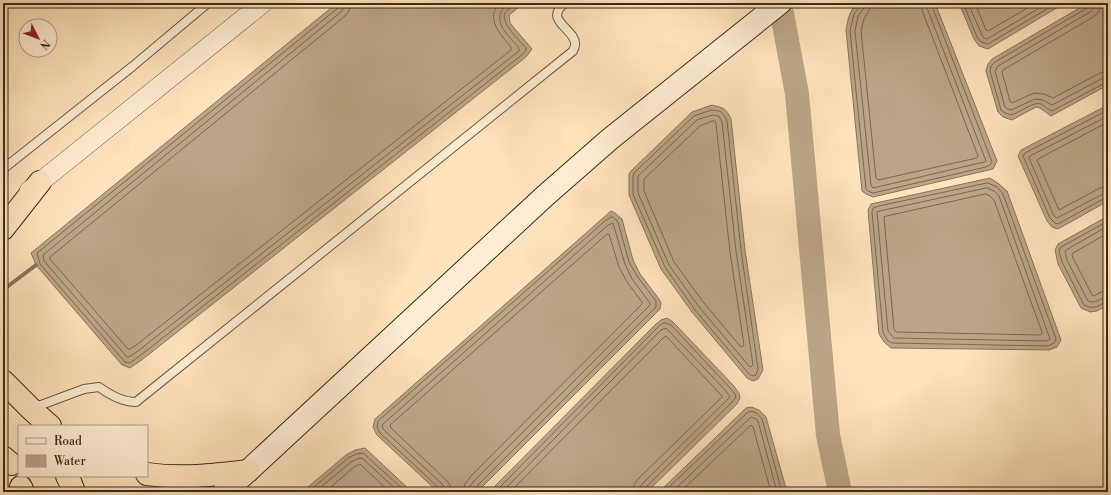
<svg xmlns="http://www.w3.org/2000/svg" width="1111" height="495" viewBox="0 0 1111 495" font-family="'Libre Bodoni',serif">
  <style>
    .water { fill: #bca586; stroke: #88755c }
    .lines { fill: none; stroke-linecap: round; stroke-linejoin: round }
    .shore { stroke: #7a6851; stroke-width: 1 }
    .stream { stroke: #88755c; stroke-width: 4 }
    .river { stroke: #bca586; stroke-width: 24 }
    .service-casing { stroke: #6a5a44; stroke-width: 10 }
    .tertiary-casing { stroke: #6a5a44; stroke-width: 20 }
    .secondary-casing { stroke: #392c1c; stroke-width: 24 }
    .motorway-casing { stroke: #392c1c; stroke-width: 24 }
    .service { stroke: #ffedd3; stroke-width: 8 }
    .tertiary { stroke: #ffedd3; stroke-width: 19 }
    .secondary { stroke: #ffedd3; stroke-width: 22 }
    .motorway { stroke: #ffe3bc; stroke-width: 22 }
  </style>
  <rect width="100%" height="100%" fill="#ffe3bc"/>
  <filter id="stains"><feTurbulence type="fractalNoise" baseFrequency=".005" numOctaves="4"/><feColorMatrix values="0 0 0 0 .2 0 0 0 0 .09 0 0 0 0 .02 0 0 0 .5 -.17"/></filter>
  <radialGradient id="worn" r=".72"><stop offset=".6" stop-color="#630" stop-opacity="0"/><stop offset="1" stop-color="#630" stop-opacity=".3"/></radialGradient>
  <g class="water">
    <polygon points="337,3 524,3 509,15 510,23 532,49 526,57 143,359 130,368 122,365 36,265 31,253"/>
    <path d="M858 3H935L997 161 993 169 873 197 866 194 862 191 846 30C848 20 849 10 858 3Z"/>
    <polygon points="959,3 1065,3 988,49 979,46 974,39"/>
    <polygon points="1088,3 1104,3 1108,7 1108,85 1051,116 1040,108 1036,107 1012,120 1003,117 998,112 986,71 988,64 992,59"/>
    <path d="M712 105C724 108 726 108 731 119L745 250 763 370 758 379 753 381 747 378 692 312 661 269 629 195V174L631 171 692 112Z"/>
    <polygon points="1108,105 1108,201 1058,229 1052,227 1047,221 1018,156 1021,150"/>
    <polygon points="990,178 999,184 1007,191 1061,340 1057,347 1049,350 891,348 884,342 879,334 868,210 871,204"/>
    <polygon points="611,211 615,213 622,219 633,260 640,274 659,299 661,303 660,309 477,492 438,492 377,435 373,427 375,419 603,218"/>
    <polygon points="1108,216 1108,305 1097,311 1090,312 1081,308 1058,264 1055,250 1058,244"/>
    <polygon points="667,318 673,322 733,385 739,393 740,398 737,404 647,492 489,492 656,324 661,320"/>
    <polygon points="751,407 759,410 766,417 787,492 659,492 746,408"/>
    <polygon points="365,448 412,492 302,492 346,455 355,450"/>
  </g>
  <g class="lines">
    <g class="shore">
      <path d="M339 3 338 8 37 253 40 264 125 362 130 363 141 355 523 54 526 50V48C520 41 500 23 505 13 508 9 514 6 518 3"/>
      <path d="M344 3V7L341 12 43 255 44 261 127 357H129L138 351 519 51V48C512 39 495 26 501 12 502 8 507 6 510 3"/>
      <path d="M350 3 349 11 345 16 50 257V259L128 349H130L135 346 511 50V47C501 35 484 18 500 3"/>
      <polyline points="860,3 860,6 854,14 850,31 866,189 868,191 873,193 986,167 990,165 992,162 932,6 932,3"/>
      <polyline points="865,3 864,8 858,16 855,31 871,185 873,188 984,162 986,161 927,8 927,3"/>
      <polyline points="871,3 869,11 864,19 861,31 876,178 878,180 977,158 978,156 922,10 921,3"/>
      <polyline points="963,3 977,37 981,42 988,44 1057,3"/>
      <polyline points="968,3 982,35 984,38 987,39 1048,3"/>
      <polyline points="975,3 986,30 988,31 1036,3"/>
      <path d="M1090 3 1089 6 1087 8 995 62 991 66 990 71 1001 110 1005 113 1011 115C1019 113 1033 101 1041 104 1045 106 1047 109 1052 111L1105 83 1108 82"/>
      <polyline points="1095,3 1094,8 1090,12 998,66 995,71 1005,107 1007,109 1011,110 1035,99 1043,100 1052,105 1103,78 1108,77"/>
      <polyline points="1101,3 1099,12 1093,17 1003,70 1002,72 1010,101 1012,103 1034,93 1044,94 1053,98 1100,73 1108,71"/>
      <path d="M712 110C722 111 723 112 727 121L741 250 758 369 756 375 753 376 749 374 695 310 665 267 633 194V176L634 173 694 116Z"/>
      <polyline points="1108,110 1025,153 1023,156 1050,218 1055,223 1058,224 1105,198 1108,198"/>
      <polygon points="713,115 719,116 722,122 736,251 753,365 751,367 749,366 699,307 669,265 638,193 638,176 697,120"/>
      <polyline points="1108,116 1030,156 1029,158 1054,216 1057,218 1103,194 1108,193"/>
      <polygon points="713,121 715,121 716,124 730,252 744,345 742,347 740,346 704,303 674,262 644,191 644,179 700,126"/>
      <polyline points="1108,122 1038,159 1037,160 1059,210 1100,188 1108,187"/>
      <polygon points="988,183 997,187 1003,194 1056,339 1054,343 1048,346 892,343 887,340 883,332 872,212 873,208 879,206"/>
      <polygon points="987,188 994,191 999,196 1050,339 1047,341 894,338 888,331 877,212"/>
      <polygon points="986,194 990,196 994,200 1042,332 1042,334 1040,335 896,332 894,329 884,217"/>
      <path d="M1108 221 1061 247 1059 251 1062 262 1084 305C1097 311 1097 304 1108 302"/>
      <path d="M1108 226 1066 250 1065 252 1067 260 1088 301C1096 305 1100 297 1108 297"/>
      <polyline points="1108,233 1073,253 1072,255 1073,258 1092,295 1094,296 1101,292 1108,291"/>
      <polyline points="308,492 348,458 356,454 363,453 406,492"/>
      <polyline points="315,492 351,462 357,459 362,458 399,492"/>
      <polyline points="325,492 354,467 360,464 390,492"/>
      <polyline points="440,492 439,488 380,433 377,427 378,421 605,221 611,217 613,217 618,222 629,262 637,276 656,301 656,307 479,484 475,489 474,492"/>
      <polyline points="445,492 444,487 442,484 384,430 382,426 383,424 608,225 613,223 625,264 632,279 650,303 650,305 475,480 470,486 469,492"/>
      <polyline points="451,492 450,485 446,480 391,428 390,425 607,234 609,234 619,267 627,282 642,302 642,304 471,476 465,484 463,492"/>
      <polyline points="495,492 658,327 663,323 666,323 671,325 730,388 735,394 736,397 733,401 645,488 644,492"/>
      <polyline points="502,492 661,330 666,328 726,391 730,397 642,484 640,488 639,492"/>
      <polyline points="510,492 664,337 666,336 721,395 722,397 637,480 634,485 633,492"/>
      <path d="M664 492 748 412C754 410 758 414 762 419L782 492"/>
      <polyline points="672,492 751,417 754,418 758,421 777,492"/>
      <polyline points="680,492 751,425 753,427 771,492"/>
    </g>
    <polyline class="stream" points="3,290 36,265"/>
    <polyline class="river" points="780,3 797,94 828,435 840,492"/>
    <defs>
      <g id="service">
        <polyline points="3,169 133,66 208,3"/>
        <path d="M33 408 84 389 99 387C110 395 122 402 136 402L573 51C574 49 575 47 575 45 577 29 542 21 565 3"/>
      </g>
      <polyline id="tertiary" points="29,191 263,3"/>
      <polyline id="secondary" points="248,471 546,195 610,139 780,3"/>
      <g id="motorway">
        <polyline points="3,229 40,182"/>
        <polyline points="3,381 31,409 50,426"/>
        <polyline points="3,457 11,464"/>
        <path d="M147 474C181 479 214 475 248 471"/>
        <polyline points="67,476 71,484 74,492"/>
        <polyline points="21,487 23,492"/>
        <polyline points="224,492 248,471"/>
      </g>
    </defs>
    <use href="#service" class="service-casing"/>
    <use href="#tertiary" class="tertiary-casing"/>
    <use href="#secondary" class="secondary-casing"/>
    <use href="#motorway" class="motorway-casing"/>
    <use href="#service" class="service"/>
    <use href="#tertiary" class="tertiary"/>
    <use href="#secondary" class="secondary"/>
    <use href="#motorway" class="motorway"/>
  </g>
  <rect width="1111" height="495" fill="none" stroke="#ffe3bc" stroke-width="16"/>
  <rect x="4" y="4" width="1103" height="487" fill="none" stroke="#392c1c" stroke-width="2"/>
  <rect x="8" y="8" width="1095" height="479" fill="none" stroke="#392c1c"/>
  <rect x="18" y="425" width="130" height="52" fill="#ffedd3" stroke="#b0a08a"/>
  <rect x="26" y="438" width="20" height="6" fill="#ffedd3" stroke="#b0a08a"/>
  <text x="54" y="445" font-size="12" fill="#392c1c">Road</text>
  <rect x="26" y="455" width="20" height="12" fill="#bca586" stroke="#b0a08a"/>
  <text x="54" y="465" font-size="12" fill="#392c1c">Water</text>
  <g transform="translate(38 38) rotate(132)"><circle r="19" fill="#ffedd3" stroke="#b0a08a"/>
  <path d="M0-3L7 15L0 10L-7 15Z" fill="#8f2418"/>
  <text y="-6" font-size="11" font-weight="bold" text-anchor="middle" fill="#392c1c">N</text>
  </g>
  <rect width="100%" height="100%" filter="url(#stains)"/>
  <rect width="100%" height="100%" fill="url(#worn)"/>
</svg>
